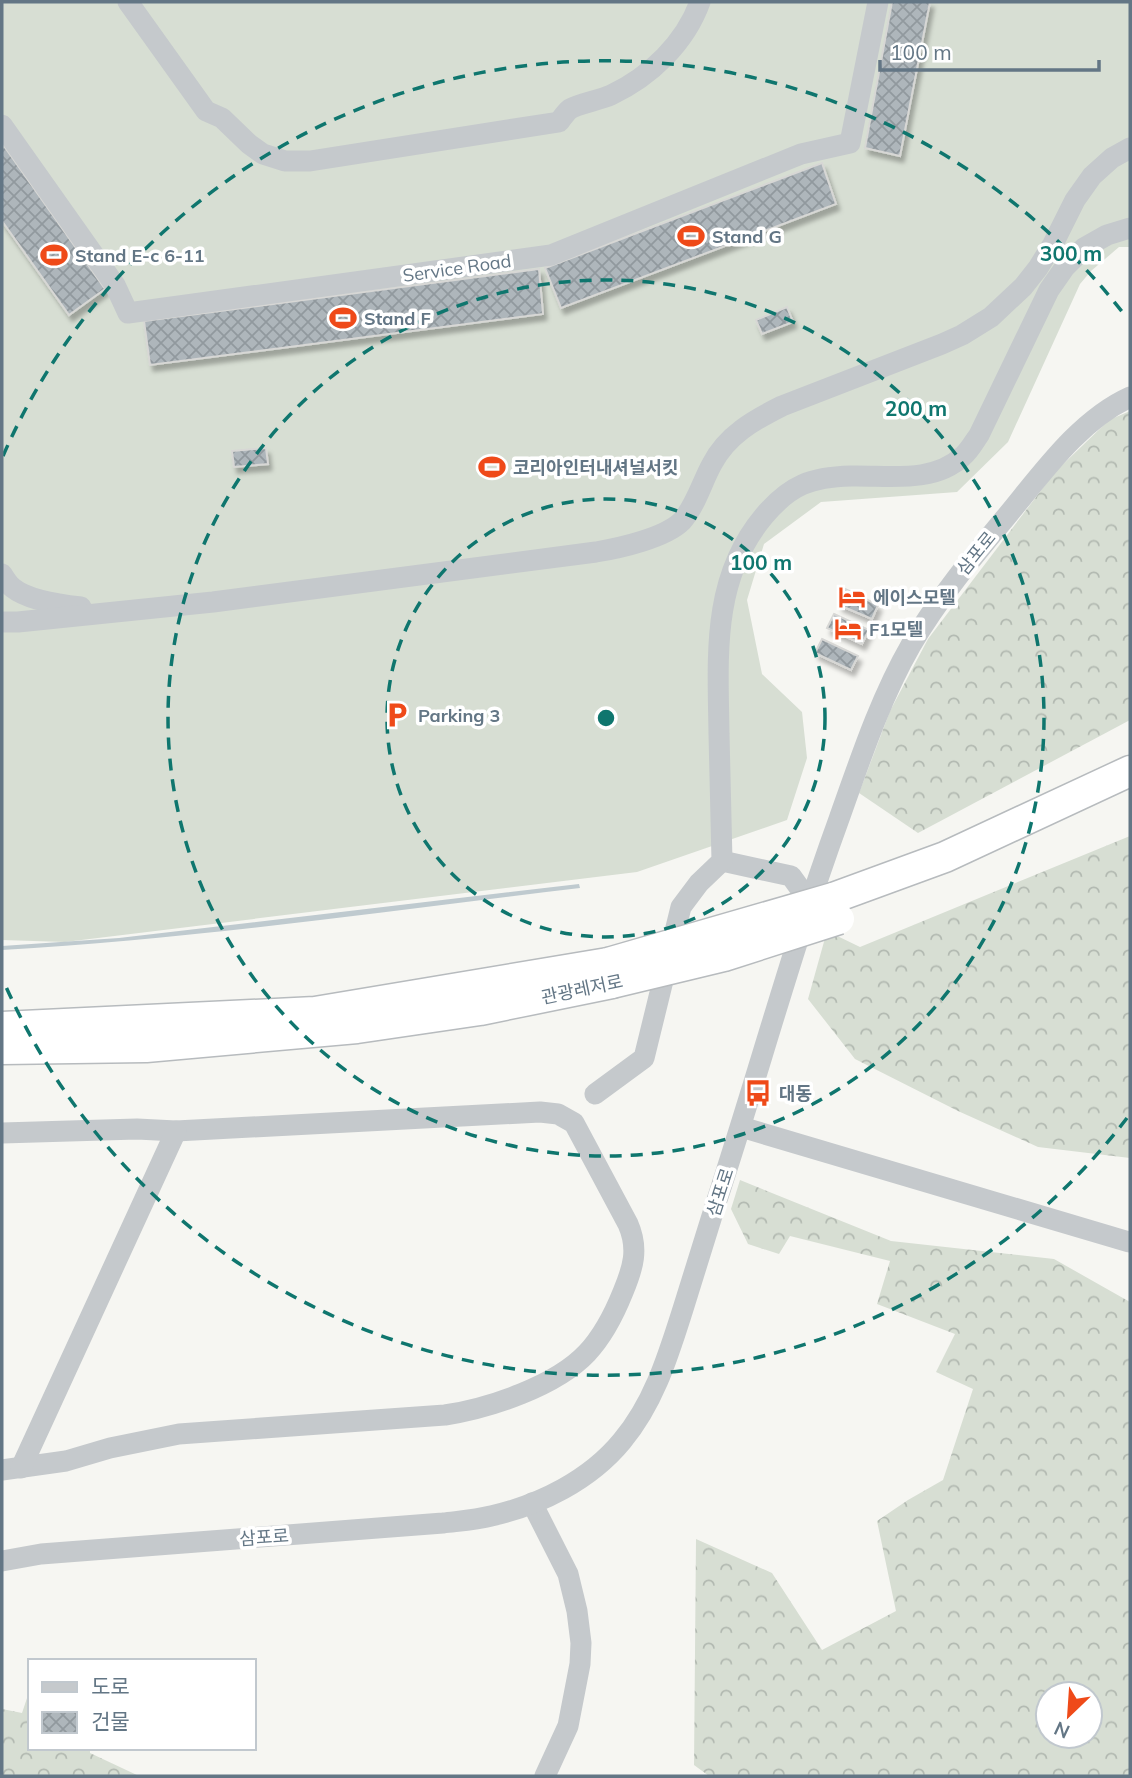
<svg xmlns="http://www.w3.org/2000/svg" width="1132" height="1778" viewBox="0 0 1132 1778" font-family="Mulish,'Noto Sans KR',sans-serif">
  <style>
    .forest { fill: url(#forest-crowns); fill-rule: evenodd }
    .pitch { fill: #d7ded3 }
    .water { fill: #bfcacf }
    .building { fill: url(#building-cross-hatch); stroke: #d7d7d5; stroke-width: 2; filter: url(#shadow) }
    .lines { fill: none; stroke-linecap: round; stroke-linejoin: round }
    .highway-casing { stroke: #b7bbbe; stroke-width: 33 }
    .minor { stroke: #c5c9cc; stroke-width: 21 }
    .highway { stroke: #fff; stroke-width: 30 }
    .highway-bridge-casing { stroke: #b7bbbe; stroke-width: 33; stroke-linecap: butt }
    .highway-bridge { stroke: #fff; stroke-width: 30 }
    .ring { fill: none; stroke: #0f766e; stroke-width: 3.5; stroke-dasharray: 12 9 }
    .labels { text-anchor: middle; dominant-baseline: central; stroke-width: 7; stroke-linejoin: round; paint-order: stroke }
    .poi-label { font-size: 18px; font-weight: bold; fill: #637685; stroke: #fff; text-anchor: start }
    .street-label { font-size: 18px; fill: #637685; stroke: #fff }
    .centre { fill: #0f766e; stroke: #fff; stroke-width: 3.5 }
    .ring-label { font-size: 21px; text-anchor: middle; font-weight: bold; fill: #0f766e; stroke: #fff; stroke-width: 7; stroke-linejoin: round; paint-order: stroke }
  </style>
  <defs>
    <pattern id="forest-crowns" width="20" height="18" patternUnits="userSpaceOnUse" patternTransform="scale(1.75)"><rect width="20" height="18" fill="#d7ded3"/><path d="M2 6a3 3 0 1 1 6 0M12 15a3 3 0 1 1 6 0" fill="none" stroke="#b2b9b1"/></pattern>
    <pattern id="building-cross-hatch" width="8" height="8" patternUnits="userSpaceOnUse" patternTransform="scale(1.75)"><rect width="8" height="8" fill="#aeb6bb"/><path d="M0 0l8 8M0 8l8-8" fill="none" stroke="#91999e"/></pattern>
    <filter id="shadow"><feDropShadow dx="3.5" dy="6" stdDeviation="2" flood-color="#0004"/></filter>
  </defs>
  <rect width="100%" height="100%" fill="#f6f6f2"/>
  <g class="forest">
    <polygon points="1130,411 1130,720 918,833 859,793 890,711 928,639 1055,472 1109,420"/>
    <polygon points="1130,836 1130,1158 1038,1147 958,1111 855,1059 808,999 827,931 860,947"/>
    <path d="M740 1180 891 1241 1054 1259 1130 1302V1776H709L694 1765 696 1539 772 1573 822 1650 896 1611 877 1521 908 1500 943 1480 973 1389 936 1372 955 1334 877 1304 890 1261 790 1236 779 1254 748 1244 731 1209ZM1048 1694H1090V1736H1048Z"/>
    <polygon points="30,1689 30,1748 90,1748 90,1753 139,1776 2,1776 2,1709 22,1713"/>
  </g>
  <polygon class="pitch" points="2,2 1130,2 1130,247 1119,247 1091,271 1080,284 1008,442 957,492 821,502 764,544 747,600 762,674 802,712 807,758 787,820 637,872 65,942 2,940"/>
  <path class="water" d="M579 884 580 888C387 911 195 939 2 950V946L119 938Z"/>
  <g class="building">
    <polygon points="892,2 930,2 900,156 865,148"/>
    <polygon points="4,146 105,289 69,315 2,221 2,148"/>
    <polygon points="822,163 836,204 561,308 545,268"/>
    <polygon points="539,269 543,314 150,365 144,321"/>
    <polygon points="787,307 793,322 762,334 756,320"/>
    <polygon points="266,448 268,464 234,467 232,451"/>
    <polygon points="845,589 878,605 872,619 839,605"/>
    <polygon points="834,614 869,630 862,644 827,628"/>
    <polygon points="822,639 858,656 851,670 815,653"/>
  </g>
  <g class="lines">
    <defs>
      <g id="highway">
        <polyline points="833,898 945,857 1130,771"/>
        <polyline points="2,1027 315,1012 608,963"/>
        <polyline points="2,1049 146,1047 357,1028 480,1010 612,983"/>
      </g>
    </defs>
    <use href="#highway" class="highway-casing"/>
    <g class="minor">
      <path d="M128 2 206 111 222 118 249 144 263 154 285 161H310L559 122C562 118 566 112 570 109 578 104 600 100 611 95 651 76 685 43 700 2"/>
      <polyline points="2,125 115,285 128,313 551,255 801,154 850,143 878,2"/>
      <path d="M2 574C5 579 9 585 13 588 28 600 62 605 81 607"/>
      <path d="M2 622H18L213 602 596 552C620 548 665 538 682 521 696 505 702 482 712 464 727 435 754 420 782 406L942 344 962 335 991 317 1023 287 1038 268 1053 244 1075 200 1092 176 1112 158 1130 148"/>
      <polyline points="722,861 791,876 809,901"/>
      <path d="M595 1094 644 1058 681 907 699 883 722 861C721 818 720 776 719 734 718 657 711 579 764 516 790 485 811 477 851 476 888 475 933 484 963 456 969 451 974 442 979 435L1049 290 1065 267 1084 248 1107 235 1130 228"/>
      <polyline points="741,1127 1129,1242"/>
      <path d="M2 1133 137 1129 176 1131 540 1112 558 1114 574 1123 628 1224C639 1249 633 1268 623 1292 615 1312 602 1337 587 1353 556 1386 490 1408 445 1415L179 1434 110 1448 66 1461 2 1470"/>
      <polyline points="21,1468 176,1131"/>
      <polyline points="532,1503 568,1574 577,1611 581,1643 580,1664 568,1726 545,1776"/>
      <path d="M2 1561 41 1554 443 1523C459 1521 476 1520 491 1516 540 1505 590 1480 622 1441 654 1403 668 1356 683 1309 694 1274 705 1239 716 1203 758 1075 793 945 839 819 860 760 880 699 911 645 938 599 972 558 1006 517 1041 475 1079 420 1130 397"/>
    </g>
    <use href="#highway" class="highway"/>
    <defs>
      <g id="highway-bridge">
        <polyline points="608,963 833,898"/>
        <polyline points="612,983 724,956 839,919"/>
      </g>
    </defs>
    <use href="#highway-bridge" class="highway-bridge-casing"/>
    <use href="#highway-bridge" class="highway-bridge"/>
  </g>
  <g class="ring">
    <circle cx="606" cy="718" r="219"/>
    <circle cx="606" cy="718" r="438"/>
    <path d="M1127 1118A657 657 0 0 1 3 980M3 456A657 657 0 0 1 1127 318"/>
  </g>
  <defs>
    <symbol id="stadium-bare" viewBox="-9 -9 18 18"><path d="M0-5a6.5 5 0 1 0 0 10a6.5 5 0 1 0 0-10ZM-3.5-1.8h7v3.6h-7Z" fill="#ef4a19" stroke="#fff" stroke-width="2.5" paint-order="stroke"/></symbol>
    <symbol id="hotel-bare" viewBox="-9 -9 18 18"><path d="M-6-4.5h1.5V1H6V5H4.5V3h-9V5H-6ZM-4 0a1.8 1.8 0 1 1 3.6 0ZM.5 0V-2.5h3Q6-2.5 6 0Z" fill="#ef4a19" stroke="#fff" stroke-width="2.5" paint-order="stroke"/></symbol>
    <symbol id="parking-bare" viewBox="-9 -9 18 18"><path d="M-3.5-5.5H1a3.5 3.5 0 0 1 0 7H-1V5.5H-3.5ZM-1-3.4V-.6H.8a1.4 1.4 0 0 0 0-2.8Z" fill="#ef4a19" stroke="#fff" stroke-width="2.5" paint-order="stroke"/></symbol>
    <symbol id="bus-bare" viewBox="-9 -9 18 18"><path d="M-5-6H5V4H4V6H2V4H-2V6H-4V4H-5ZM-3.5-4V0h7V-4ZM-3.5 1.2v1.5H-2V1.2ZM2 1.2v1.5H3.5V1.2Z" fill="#ef4a19" stroke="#fff" stroke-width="2.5" paint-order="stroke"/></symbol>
  </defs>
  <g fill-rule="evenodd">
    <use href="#stadium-bare" x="672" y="217" width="38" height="38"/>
    <use href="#stadium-bare" x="35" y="236" width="38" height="38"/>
    <use href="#stadium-bare" x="324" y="299" width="38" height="38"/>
    <use href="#stadium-bare" x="473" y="448" width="38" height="38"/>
    <use href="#hotel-bare" x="833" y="578" width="38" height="38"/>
    <use href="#hotel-bare" x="829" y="610" width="38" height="38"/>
    <use href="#parking-bare" x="378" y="696" width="38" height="38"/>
    <use href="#bus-bare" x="739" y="1074" width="38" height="38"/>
  </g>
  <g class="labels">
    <g class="poi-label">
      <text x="712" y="236">Stand G</text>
      <text x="75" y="255">Stand E-c 6-11</text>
      <text x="364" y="318">Stand F</text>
      <text x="513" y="467">코리아인터내셔널서킷</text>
      <text x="873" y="597">에이스모텔</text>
      <text x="869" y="629">F1모텔</text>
      <text x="418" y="715">Parking 3</text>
      <text x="779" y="1093">대동</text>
    </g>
    <g class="street-label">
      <text transform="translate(457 268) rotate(-8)">Service Road</text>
      <text transform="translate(976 553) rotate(-51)">삼포로</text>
      <text transform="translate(582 989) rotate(-12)">관광레저로</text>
      <text transform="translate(720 1192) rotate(-72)">삼포로</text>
      <text transform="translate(264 1537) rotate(-4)">삼포로</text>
    </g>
  </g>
  <circle cx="606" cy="718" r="10" class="centre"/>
  <g class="ring-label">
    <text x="1071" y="261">300 m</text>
    <text x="916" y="416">200 m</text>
    <text x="761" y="570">100 m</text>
  </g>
  <rect width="1132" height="1778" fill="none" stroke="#637685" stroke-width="7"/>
  <rect x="28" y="1659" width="228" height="91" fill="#ffffff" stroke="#c1c8ce" stroke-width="2"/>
  <rect x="42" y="1682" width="35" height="10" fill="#c5c9cc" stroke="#c1c8ce" stroke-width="2"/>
  <text x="91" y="1694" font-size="21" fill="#637685">도로</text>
  <rect x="42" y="1712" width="35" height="21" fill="url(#building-cross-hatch)" stroke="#c1c8ce" stroke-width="2"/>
  <text x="91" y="1729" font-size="21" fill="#637685">건물</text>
  <g transform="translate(1069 1715) rotate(205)"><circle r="33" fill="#ffffff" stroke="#c1c8ce" stroke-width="2"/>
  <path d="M0-5L12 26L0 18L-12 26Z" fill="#ef4a19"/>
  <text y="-10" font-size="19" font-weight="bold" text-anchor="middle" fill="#637685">N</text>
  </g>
  <path d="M880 60v10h219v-10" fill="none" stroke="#637685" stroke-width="3.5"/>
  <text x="890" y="60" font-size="21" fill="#637685" stroke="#ffffff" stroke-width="5" paint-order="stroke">100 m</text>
</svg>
